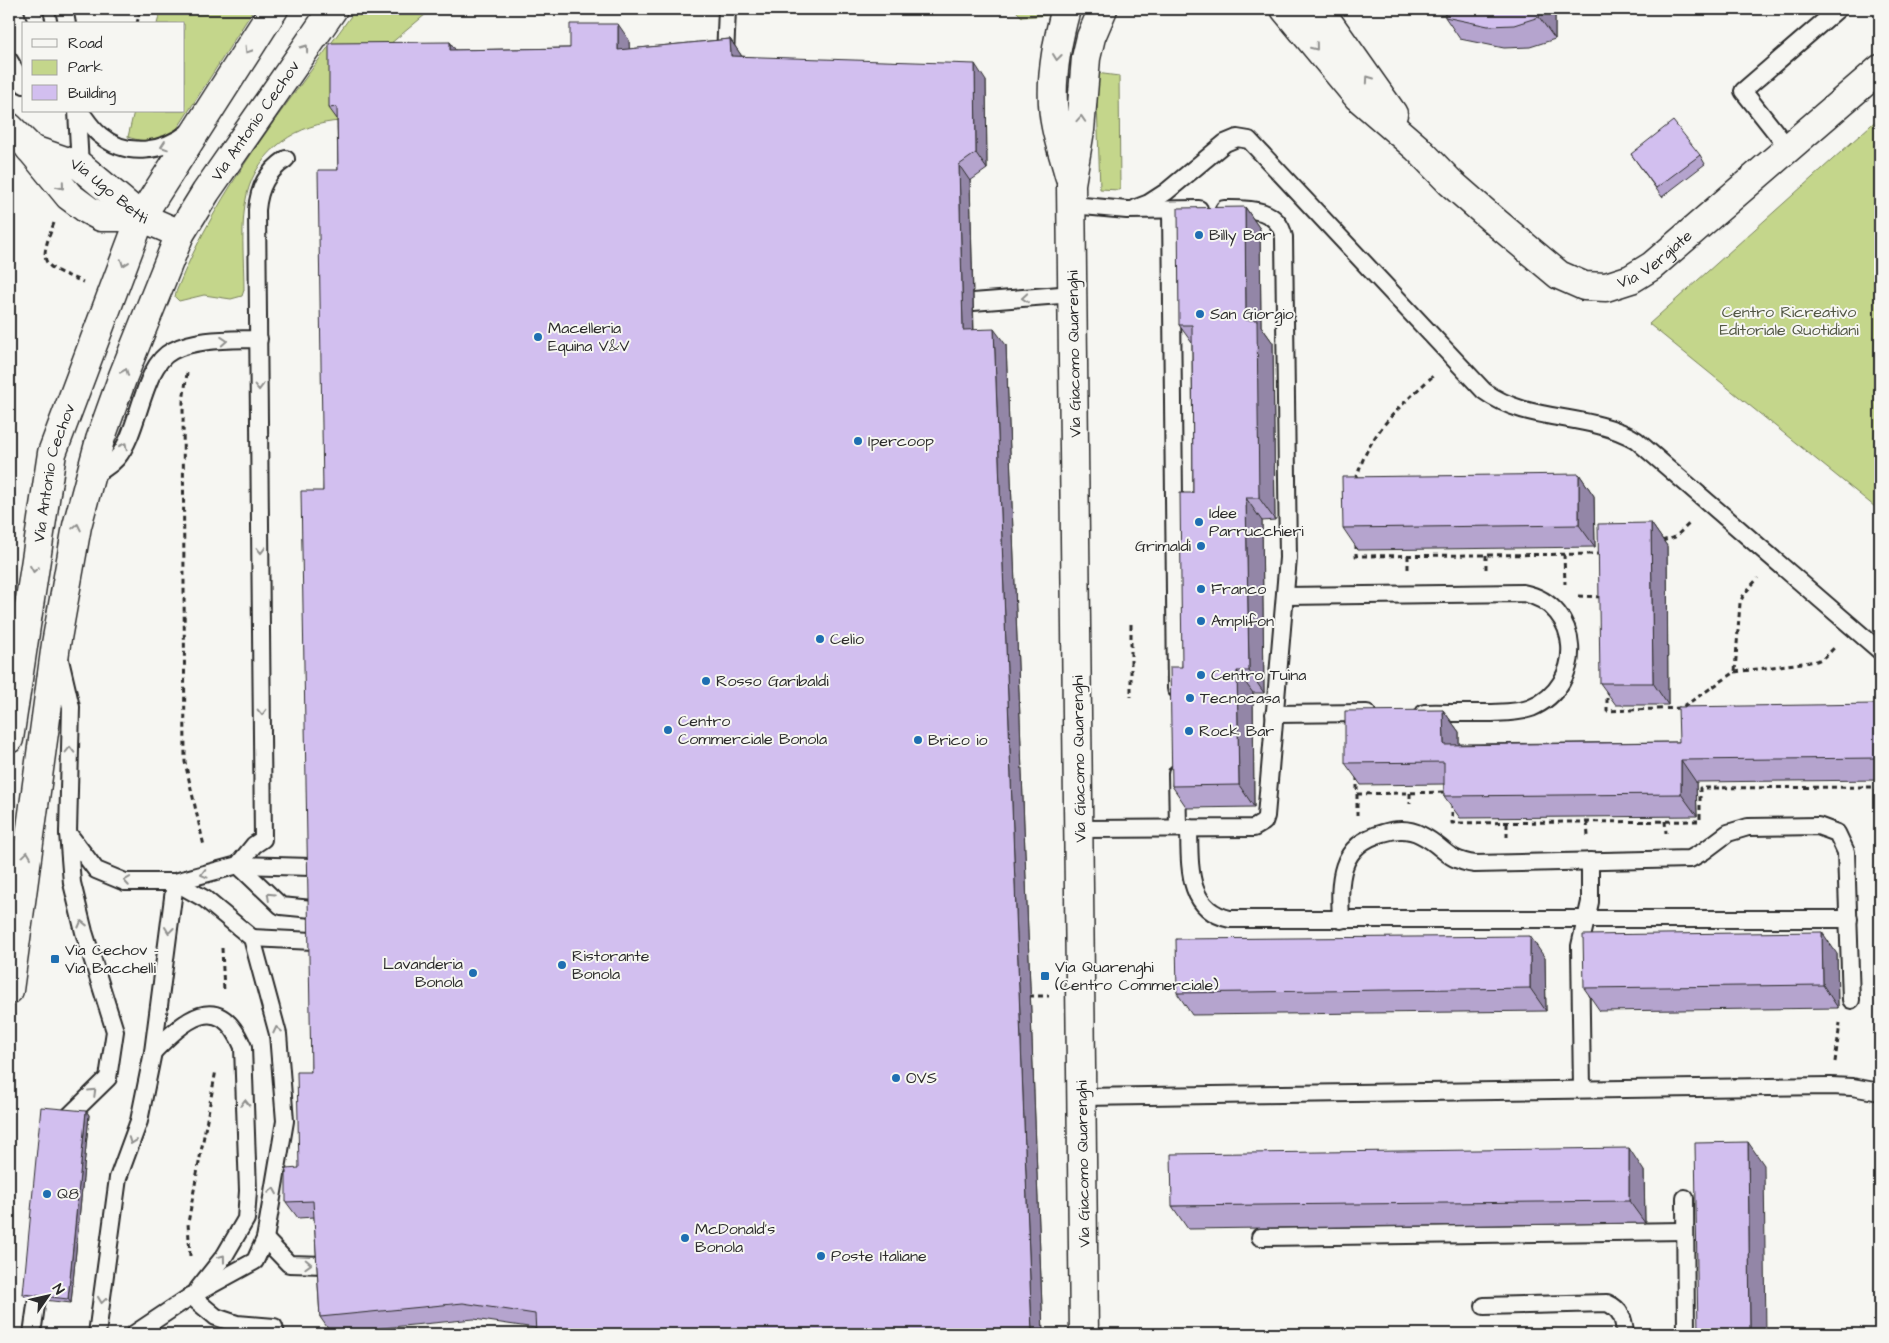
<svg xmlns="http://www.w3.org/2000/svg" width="1889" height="1343" viewBox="0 0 1889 1343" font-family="'Architects Daughter',sans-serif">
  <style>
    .green { fill: #c4d68b; stroke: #78805b }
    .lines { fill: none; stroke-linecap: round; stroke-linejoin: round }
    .lane-casing { stroke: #2b2b2b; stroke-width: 20 }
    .street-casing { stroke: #2b2b2b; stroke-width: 31 }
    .path { stroke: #2b2b2b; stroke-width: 3; stroke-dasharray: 5 4; stroke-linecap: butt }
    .lane { stroke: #f6f6f2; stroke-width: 16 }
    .street { stroke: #f6f6f2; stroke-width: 28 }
    .wall { fill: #b5a4ce; stroke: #2b2b2b }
    .shaded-wall { fill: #9386a7; stroke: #2b2b2b }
    .building { fill: #d2bfef; stroke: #2b2b2b }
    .oneway { stroke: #90908e }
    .poi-dot { fill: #1f6fb2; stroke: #f6f6f2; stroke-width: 2 }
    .labels { text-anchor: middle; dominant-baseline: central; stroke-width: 4; stroke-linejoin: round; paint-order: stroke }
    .street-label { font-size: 16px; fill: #2b2b2b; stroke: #f6f6f2 }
    .poi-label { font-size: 16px; fill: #2b2b2b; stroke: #f6f6f2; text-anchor: start }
    .park-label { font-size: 16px; fill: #515643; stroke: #f6f6f2 }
  </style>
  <rect width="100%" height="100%" fill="#f6f6f2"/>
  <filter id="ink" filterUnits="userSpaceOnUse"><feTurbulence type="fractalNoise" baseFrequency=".02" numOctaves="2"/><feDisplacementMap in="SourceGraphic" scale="10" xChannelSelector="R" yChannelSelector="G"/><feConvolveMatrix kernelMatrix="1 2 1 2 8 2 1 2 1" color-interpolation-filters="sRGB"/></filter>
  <g filter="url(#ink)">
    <g class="green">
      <path d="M161 9H254L179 126C164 142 148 144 128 137L134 111H184V24H157Z"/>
      <path d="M356 9H432L372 59 341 121C298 123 258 150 247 194 240 224 244 259 244 290L242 296 231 299 204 295 179 301 175 297 176 292C217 188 291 100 356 9Z"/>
      <polygon points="1014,9 1050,9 1049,15 1022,17"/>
      <polygon points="1096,73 1119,76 1120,190 1100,189"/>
      <polygon points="1880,117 1880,511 1649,324"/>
    </g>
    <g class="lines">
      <defs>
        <g id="lane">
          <polyline points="33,9 37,24"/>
          <polyline points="64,9 67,24"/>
          <polyline points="725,57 727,9"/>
          <polyline points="9,60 24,85"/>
          <polyline points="77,111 80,166"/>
          <path d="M80 111C86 119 92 129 100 135 127 158 163 152 189 132"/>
          <polyline points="1788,148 1743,91 1838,9"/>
          <polyline points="1072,205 1127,210 1199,209"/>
          <path d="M1136 208 1149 203 1166 192 1225 143 1237 138 1249 140 1484 391C1529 424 1589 412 1636 440L1880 651"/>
          <polyline points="1171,210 1176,689"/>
          <polyline points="973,302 1073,294"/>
          <path d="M89 477C99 472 109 467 117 458 140 431 142 366 172 351 196 338 231 340 259 339"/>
          <path d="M1285 596 1523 593C1583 605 1586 685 1531 708 1510 716 1450 712 1424 713"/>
          <path d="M60 660 71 707 68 833 96 870 125 882H175L238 865 254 845 263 839 257 210C259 187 267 172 286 159"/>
          <polyline points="1274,714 1367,713"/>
          <polyline points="1177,773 1178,828"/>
          <path d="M1189 828C1190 864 1186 910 1230 919H1849"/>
          <path d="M1080 829 1254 828 1264 822 1266 816 1288 558 1284 237C1277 207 1249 209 1224 209"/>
          <polyline points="238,865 281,906 312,909"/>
          <polyline points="238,865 311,867"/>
          <path d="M1341 920C1339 881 1338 845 1383 833 1396 829 1410 829 1421 835 1444 846 1445 860 1475 864L1690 859 1704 851 1728 833 1748 827 1818 826 1837 833 1846 852 1851 1000"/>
          <polyline points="252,938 313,941"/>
          <path d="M153 1052C184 1021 218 988 243 1047L248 1191 246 1219 225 1255 198 1289"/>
          <polyline points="1582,1089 1580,946 1590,902 1590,861"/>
          <polyline points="1082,1097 1831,1086 1852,1087 1880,1092"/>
          <polyline points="60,1125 108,1078 115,1031 84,932 72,883 68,833"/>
          <polyline points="1685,1198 1686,1334"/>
          <polyline points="1260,1237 1685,1231"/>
          <polyline points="265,1239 289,1264 326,1265"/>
          <polyline points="191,1296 216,1317 237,1324 274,1327 276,1334"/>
          <path d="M1484 1306 1607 1303C1621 1309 1624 1319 1625 1334"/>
          <polyline points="32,1334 40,1277"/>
          <polyline points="97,1334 118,1178 139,1121 153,1052 175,882"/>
          <polyline points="134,1334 191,1296 255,1261 265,1239 285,1121 278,1034 252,938 205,899 175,882"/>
        </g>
        <g id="street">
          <path d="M1066 9C1056 45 1048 90 1056 127 1059 143 1065 159 1069 175"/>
          <path id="s1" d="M1285 9 1358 97 1417 148 1450 182 1498 224 1559 275 1584 286 1606 287 1631 279 1652 266 1880 69"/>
          <polyline points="1319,9 1393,114"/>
          <polyline points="9,127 28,146 69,196 88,210 101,217 141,217"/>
          <path id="s2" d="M30 149 80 166 141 217 180 234"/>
          <path id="s3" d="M9 739 52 453 141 217 274 9"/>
          <path id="s4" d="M9 990 56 644 77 526 100 440 123 376 180 234 206 192 333 9"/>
          <polyline points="1084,1334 1071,184 1080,130 1086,58 1091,37 1103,9"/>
        </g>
      </defs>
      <use href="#lane" class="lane-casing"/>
      <use href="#street" class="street-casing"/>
      <g class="path">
        <polyline points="137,24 140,9"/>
        <path d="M54 223C37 267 43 265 83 282"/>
        <polyline points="187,373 183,402 185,762 204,846"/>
        <path d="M1356 480C1369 432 1398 408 1434 375"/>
        <polyline points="1662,541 1675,537 1691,522"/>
        <polyline points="1356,544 1356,556 1601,554"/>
        <polyline points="1564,554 1565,584"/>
        <polyline points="1408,555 1408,570"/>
        <polyline points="1486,555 1486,569"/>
        <polyline points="1578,596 1602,597"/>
        <polyline points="1131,624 1131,697"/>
        <polyline points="1735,672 1817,661 1825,657 1836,646"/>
        <polyline points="1607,689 1607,711 1681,708 1735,672 1740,603 1744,594 1758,578"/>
        <polyline points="1357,776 1357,794 1446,792"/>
        <polyline points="1410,793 1410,804"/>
        <polyline points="1357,794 1357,815"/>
        <polyline points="1452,803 1452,823 1700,821 1700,788 1880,787"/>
        <polyline points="1665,821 1666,833"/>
        <polyline points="1587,822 1588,836"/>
        <polyline points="1507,823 1507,837"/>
        <polyline points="222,948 224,992"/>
        <polyline points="1029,996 1049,996"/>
        <polyline points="1835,1062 1840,1023"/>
        <polyline points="190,1256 188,1223 216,1070"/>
      </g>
      <use href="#lane" class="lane"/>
      <use href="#street" class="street"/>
    </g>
    <g class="wall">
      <polygon points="1445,9 1555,9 1555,39 1530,47 1504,48 1460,39 1445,17"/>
      <polygon points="730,39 741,55 741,56 986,81 987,169 970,181 974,330 1006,345 1043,1334 536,1334 535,1328 474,1319 331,1333 320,1317 314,1217 298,1218 286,1202 299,1168 311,1072 323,491 338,170 337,119 329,108 450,42 455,50 570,48 629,40 629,49"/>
      <polygon points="1631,154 1700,155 1705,164 1662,197"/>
      <polygon points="1245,207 1260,229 1261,326 1273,343 1275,520 1262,521 1264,693 1253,693 1254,807 1187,808 1172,786 1182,667 1193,493 1192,343 1179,325"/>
      <polygon points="1579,474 1594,496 1595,547 1358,550 1343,528"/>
      <polygon points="1651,523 1667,546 1668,705 1616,705 1600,683"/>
      <polygon points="1443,710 1459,732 1459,744 1679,742 1880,710 1880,780 1696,782 1697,816 1460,818 1444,796 1444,784 1361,785 1345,763"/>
      <polygon points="1837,954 1838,1008 1600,1011 1584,988"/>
      <polygon points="1545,958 1546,1011 1192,1015 1177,993"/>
      <polygon points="86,1111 89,1115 71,1303 26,1298 23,1294"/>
      <polygon points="1644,1171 1645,1223 1188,1229 1172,1206"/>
    </g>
    <g class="shaded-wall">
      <polygon points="1539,9 1555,9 1555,39 1539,17"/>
      <polygon points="618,24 629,40 630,66 618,50"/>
      <polygon points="730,39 741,55 742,72 731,56"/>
      <polygon points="450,42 461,58 450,50"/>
      <polygon points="975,64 986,81 987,169 976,153"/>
      <polygon points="959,165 970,181 974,346 963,330"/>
      <polygon points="1245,207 1260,229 1261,326 1273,343 1275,520 1259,498 1246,320"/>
      <polygon points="994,329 1006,345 1043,1334 1032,1334"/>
      <polygon points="1579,474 1594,496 1595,547 1579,525"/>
      <polygon points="1246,498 1262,521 1264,693 1249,671"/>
      <polygon points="1651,523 1667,546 1668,705 1653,683"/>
      <polygon points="1237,671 1253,693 1254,807 1239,785"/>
      <polygon points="1876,704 1880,710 1880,763 1877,758"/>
      <polygon points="1443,710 1459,732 1459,767 1444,745"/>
      <polygon points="1681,760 1696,782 1697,816 1681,794"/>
      <polygon points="1822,932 1837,954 1838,1008 1823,985"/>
      <polygon points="1530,936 1545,958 1546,1011 1530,988"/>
      <polygon points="86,1111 89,1115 71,1303 68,1299"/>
      <polygon points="1748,1142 1764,1165 1766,1334 1750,1334"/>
      <polygon points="1629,1148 1644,1171 1645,1223 1629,1201"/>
    </g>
    <g class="building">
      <polygon points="1445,9 1539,9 1539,17 1514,25 1488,26 1445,17"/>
      <polygon points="570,24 618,24 618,50 730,39 731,56 975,64 976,153 959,165 963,330 994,329 1032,1334 536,1334 535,1314 463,1303 320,1317 313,1201 286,1202 286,1169 299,1168 297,1072 311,1072 301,491 323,491 318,170 338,170 337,107 329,108 329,43 450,42 450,50 570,48"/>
      <polygon points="1673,121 1700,155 1656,188 1631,154"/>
      <polygon points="1245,207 1246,320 1257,320 1259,498 1246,498 1249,671 1237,671 1239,785 1172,786 1170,667 1182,667 1180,493 1193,493 1192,325 1179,325 1178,208"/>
      <polygon points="1579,474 1579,525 1343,528 1342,477"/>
      <polygon points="1651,523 1653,683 1600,683 1598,524"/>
      <polygon points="1876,704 1877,758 1681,760 1681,794 1444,796 1444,762 1345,763 1345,711 1443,710 1444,745 1679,742 1678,707"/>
      <polygon points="1875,790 1880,790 1880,984 1877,984"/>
      <polygon points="1822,932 1823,985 1584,988 1583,935"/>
      <polygon points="1530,936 1530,988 1177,993 1176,939"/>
      <polygon points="41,1107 86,1111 68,1299 23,1294"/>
      <polygon points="1748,1142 1750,1334 1698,1334 1695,1143"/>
      <polygon points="1629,1148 1629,1201 1172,1206 1171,1154"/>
    </g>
    <defs><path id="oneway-chevron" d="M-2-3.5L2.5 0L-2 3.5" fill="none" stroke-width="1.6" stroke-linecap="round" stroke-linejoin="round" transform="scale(1.25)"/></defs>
    <g class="oneway">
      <use href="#oneway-chevron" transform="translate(1315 47) rotate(51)"/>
      <use href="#oneway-chevron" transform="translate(305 48) rotate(-55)"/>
      <use href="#oneway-chevron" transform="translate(248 50) rotate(122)"/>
      <use href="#oneway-chevron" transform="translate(1057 57) rotate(97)"/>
      <use href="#oneway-chevron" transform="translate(1369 79) rotate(-125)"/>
      <use href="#oneway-chevron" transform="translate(1081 119) rotate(-86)"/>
      <use href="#oneway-chevron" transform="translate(164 146) rotate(161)"/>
      <use href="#oneway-chevron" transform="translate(61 186) rotate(51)"/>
      <use href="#oneway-chevron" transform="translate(124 263) rotate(110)"/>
      <use href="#oneway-chevron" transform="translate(1025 298) rotate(175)"/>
      <use href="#oneway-chevron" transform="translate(224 341) rotate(-4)"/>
      <use href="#oneway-chevron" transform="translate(125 372) rotate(-69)"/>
      <use href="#oneway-chevron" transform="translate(259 387) rotate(89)"/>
      <use href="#oneway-chevron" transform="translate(124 446) rotate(-62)"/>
      <use href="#oneway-chevron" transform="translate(77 527) rotate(-78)"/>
      <use href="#oneway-chevron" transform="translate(261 550) rotate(89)"/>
      <use href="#oneway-chevron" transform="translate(34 569) rotate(99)"/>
      <use href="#oneway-chevron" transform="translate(262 712) rotate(89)"/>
      <use href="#oneway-chevron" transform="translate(70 750) rotate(-89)"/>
      <use href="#oneway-chevron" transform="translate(27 855) rotate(-82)"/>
      <use href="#oneway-chevron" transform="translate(204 874) rotate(165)"/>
      <use href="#oneway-chevron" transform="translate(127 881) rotate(-171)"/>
      <use href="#oneway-chevron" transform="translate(270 896) rotate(-137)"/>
      <use href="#oneway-chevron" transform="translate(82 924) rotate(-104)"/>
      <use href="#oneway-chevron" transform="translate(169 930) rotate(97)"/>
      <use href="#oneway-chevron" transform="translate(277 1030) rotate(-103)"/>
      <use href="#oneway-chevron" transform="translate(93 1092) rotate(-44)"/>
      <use href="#oneway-chevron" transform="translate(245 1103) rotate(-92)"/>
      <use href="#oneway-chevron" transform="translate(132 1141) rotate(110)"/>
      <use href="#oneway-chevron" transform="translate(273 1191) rotate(-81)"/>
      <use href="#oneway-chevron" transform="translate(222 1258) rotate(-53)"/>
      <use href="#oneway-chevron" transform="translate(308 1264) rotate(2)"/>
      <use href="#oneway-chevron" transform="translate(102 1300) rotate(98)"/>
    </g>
  </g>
  <g class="poi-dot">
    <circle cx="1199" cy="235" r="5"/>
    <circle cx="1200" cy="314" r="5"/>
    <circle cx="538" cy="337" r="5"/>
    <circle cx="858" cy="441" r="5"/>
    <circle cx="1199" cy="522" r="5"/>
    <circle cx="1201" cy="546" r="5"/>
    <circle cx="1201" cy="589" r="5"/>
    <circle cx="1201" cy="621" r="5"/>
    <circle cx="820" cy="639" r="5"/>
    <circle cx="1201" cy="675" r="5"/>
    <circle cx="706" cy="681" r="5"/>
    <circle cx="1190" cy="698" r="5"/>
    <circle cx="668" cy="730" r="5"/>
    <circle cx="1189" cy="731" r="5"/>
    <circle cx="918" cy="740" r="5"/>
    <rect x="50" y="954" width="10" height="10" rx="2.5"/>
    <circle cx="562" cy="965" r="5"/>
    <circle cx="473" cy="973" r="5"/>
    <rect x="1040" y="971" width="10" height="10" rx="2.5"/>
    <circle cx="896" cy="1078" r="5"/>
    <circle cx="47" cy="1194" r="5"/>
    <circle cx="685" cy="1238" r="5"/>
    <circle cx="821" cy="1256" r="5"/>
  </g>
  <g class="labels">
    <g class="street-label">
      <text stroke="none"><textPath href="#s4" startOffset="915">Via Antonio Cechov</textPath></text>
      <text stroke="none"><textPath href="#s2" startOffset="91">Via Ugo Betti</textPath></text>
      <text stroke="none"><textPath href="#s1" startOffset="489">Via Vergiate</textPath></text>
      <text transform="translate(1074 354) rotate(-91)">Via Giacomo Quarenghi</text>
      <text stroke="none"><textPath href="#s3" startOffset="270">Via Antonio Cechov</textPath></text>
      <text transform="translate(1079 759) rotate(-91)">Via Giacomo Quarenghi</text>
      <text transform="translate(1083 1164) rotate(-91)">Via Giacomo Quarenghi</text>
    </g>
    <g class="poi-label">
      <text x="1209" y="235">Billy Bar</text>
      <text x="1210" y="314">San Giorgio</text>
      <text x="548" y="328">Macelleria<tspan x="548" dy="18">Equina V&amp;V</tspan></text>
      <text x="868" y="441">Ipercoop</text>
      <text x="1209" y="513">Idee<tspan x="1209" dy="18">Parrucchieri</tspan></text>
      <text x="1191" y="546" text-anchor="end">Grimaldi</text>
      <text x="1211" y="589">Franco</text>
      <text x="1211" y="621">Amplifon</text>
      <text x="830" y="639">Celio</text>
      <text x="1211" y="675">Centro Tuina</text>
      <text x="716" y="681">Rosso Garibaldi</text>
      <text x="1200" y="698">Tecnocasa</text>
      <text x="678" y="721">Centro<tspan x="678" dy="18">Commerciale Bonola</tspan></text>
      <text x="1199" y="731">Rock Bar</text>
      <text x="928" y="740">Brico io</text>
      <text x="65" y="950">Via Cechov -<tspan x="65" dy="18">Via Bacchelli</tspan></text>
      <text x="572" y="956">Ristorante<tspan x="572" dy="18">Bonola</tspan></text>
      <text x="463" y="964" text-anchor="end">Lavanderia<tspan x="463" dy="18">Bonola</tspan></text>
      <text x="1055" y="967">Via Quarenghi<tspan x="1055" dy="18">(Centro Commerciale)</tspan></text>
      <text x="906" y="1078">OVS</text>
      <text x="57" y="1194">Q8</text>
      <text x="695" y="1229">McDonald's<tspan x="695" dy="18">Bonola</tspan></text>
      <text x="831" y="1256">Poste Italiane</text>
    </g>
    <g class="park-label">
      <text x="1789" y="312">Centro Ricreativo<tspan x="1789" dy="18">Editoriale Quotidiani</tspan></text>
    </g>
  </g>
  <rect width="1889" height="1343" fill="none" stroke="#f6f6f2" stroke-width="30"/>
  <rect x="15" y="15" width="1859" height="1313" fill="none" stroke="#2b2b2b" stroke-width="2" filter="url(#ink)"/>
  <rect x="22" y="22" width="162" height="90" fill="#f6f6f2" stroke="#a5a5a2"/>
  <rect x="32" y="39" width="25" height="8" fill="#f6f6f2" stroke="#a5a5a2"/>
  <text x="68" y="48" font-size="15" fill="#2b2b2b">Road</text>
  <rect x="32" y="60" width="25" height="15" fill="#c4d68b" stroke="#a5a5a2"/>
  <text x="68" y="72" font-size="15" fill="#2b2b2b">Park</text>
  <rect x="32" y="85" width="25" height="15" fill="#d2bfef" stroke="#a5a5a2"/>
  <text x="68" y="98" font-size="15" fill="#2b2b2b">Building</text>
  <g transform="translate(48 1296) rotate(56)" stroke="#f6f6f2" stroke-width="4" paint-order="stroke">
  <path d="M0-4L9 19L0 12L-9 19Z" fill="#2b2b2b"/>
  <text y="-8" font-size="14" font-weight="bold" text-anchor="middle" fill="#2b2b2b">N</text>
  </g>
</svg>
